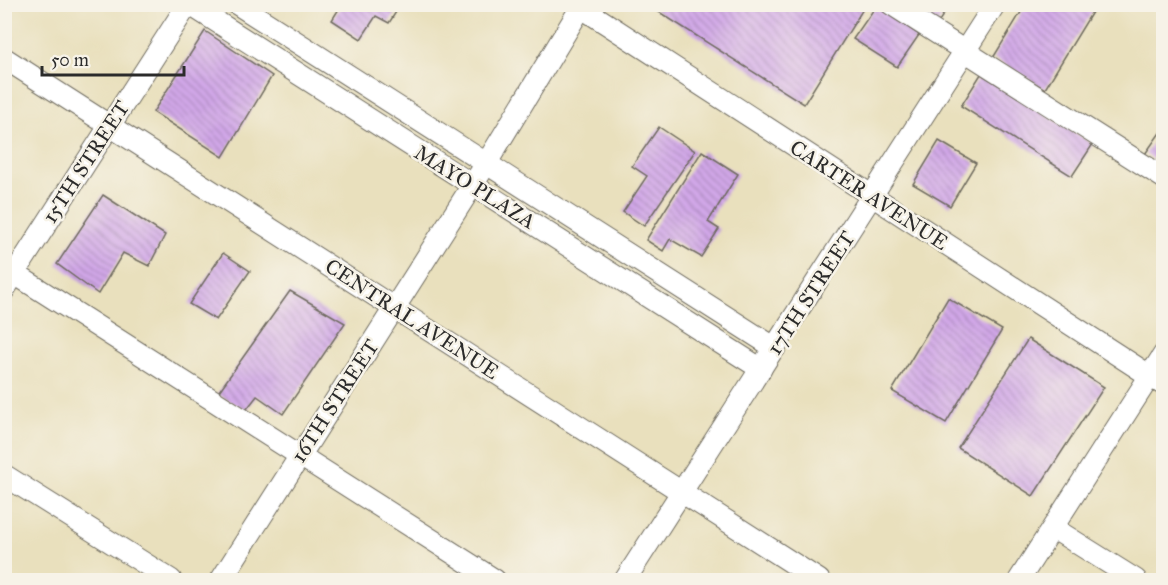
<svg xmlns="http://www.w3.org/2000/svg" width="1168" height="585" viewBox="0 0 1168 585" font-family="'IM FELL Great Primer',serif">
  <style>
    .building { fill: url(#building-back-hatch) }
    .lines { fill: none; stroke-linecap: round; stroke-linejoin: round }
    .minor-casing { stroke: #6e6a5e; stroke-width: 23 }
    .minor { stroke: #fff; stroke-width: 21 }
    .labels { text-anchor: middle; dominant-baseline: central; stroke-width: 5; stroke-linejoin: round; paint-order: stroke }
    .street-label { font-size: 21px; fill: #2b2b2b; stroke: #f7f3e8 }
  </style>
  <defs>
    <pattern id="building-back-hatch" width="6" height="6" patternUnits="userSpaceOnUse" patternTransform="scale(1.5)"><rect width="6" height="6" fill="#d1a7e8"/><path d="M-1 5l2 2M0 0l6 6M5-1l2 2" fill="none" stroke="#aa88bc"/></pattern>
  </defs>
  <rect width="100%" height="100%" fill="#f7f3e8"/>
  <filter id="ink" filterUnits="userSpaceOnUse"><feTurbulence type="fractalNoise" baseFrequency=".0167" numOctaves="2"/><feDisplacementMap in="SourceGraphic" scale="12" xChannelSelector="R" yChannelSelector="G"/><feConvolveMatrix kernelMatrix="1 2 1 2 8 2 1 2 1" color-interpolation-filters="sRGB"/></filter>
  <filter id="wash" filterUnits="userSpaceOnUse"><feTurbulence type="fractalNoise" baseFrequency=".008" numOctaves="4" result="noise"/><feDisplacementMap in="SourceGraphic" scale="24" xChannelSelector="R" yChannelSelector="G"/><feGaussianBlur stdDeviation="1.35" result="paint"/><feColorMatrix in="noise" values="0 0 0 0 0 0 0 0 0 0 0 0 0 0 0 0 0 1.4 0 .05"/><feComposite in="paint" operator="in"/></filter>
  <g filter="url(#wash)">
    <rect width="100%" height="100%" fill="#e9e0bd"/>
    <g id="blocks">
      <g class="building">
        <polygon points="342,4 401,4 389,23 376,16 361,39 332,20"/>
        <polygon points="653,4 857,4 863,9 804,104 651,7"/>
        <polygon points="901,4 950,4 936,26"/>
        <polygon points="1026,4 1097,4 1045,89 993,58"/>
        <polygon points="876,6 919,35 897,67 853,39"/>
        <polygon points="205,31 272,76 223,157 153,112"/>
        <polygon points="981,74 1093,144 1072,176 961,106"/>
        <polygon points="659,127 695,151 644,226 623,212 647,176 632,166"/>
        <polygon points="1164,127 1164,166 1145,154"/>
        <polygon points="939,141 976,163 950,206 913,184"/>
        <polygon points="702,151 738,174 708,222 719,229 701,257 670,239 663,251 646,240"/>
        <polygon points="103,195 165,235 149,266 123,253 98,294 57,264"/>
        <polygon points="223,253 250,271 216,320 189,304"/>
        <polygon points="290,291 345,323 283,414 257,396 246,410 217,394"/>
        <polygon points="948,298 1002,330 946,423 892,391"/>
        <polygon points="1028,339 1104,387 1033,496 958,448"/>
      </g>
    </g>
  </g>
  <g filter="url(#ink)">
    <use href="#blocks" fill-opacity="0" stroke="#6e6a5e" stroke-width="1.5"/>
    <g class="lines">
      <defs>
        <g id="minor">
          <polyline points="189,4 761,369"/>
          <polyline points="237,4 775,348"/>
          <polyline points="576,4 1164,385"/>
          <polyline points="891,4 1164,178"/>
          <polyline points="4,58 819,580"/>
          <polyline points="15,274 495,580"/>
          <polyline points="4,290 188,4"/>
          <polyline points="4,475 171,580"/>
          <polyline points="1053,528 1136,580"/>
          <polyline points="221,580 486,164 583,4"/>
          <polyline points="625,580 995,4"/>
          <polyline points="1019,580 1164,354"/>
        </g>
      </defs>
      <use href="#minor" class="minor-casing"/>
      <use href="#minor" class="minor"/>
    </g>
  </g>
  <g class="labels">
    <g class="street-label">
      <text transform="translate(86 162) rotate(-57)">15TH STREET</text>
      <text transform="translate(475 187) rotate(32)">MAYO PLAZA</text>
      <text transform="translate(869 195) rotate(33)">CARTER AVENUE</text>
      <text transform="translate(811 293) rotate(-57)">17TH STREET</text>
      <text transform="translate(412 319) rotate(33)">CENTRAL AVENUE</text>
      <text transform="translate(335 401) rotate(-57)">16TH STREET</text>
    </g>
  </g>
  <rect width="1168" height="585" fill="none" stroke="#f7f3e8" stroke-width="24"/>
  <path d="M42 66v9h142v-9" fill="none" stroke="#2b2b2b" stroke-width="3"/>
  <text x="51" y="66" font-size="18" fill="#2b2b2b" stroke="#f7f3e8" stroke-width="4.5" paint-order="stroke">50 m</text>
</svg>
